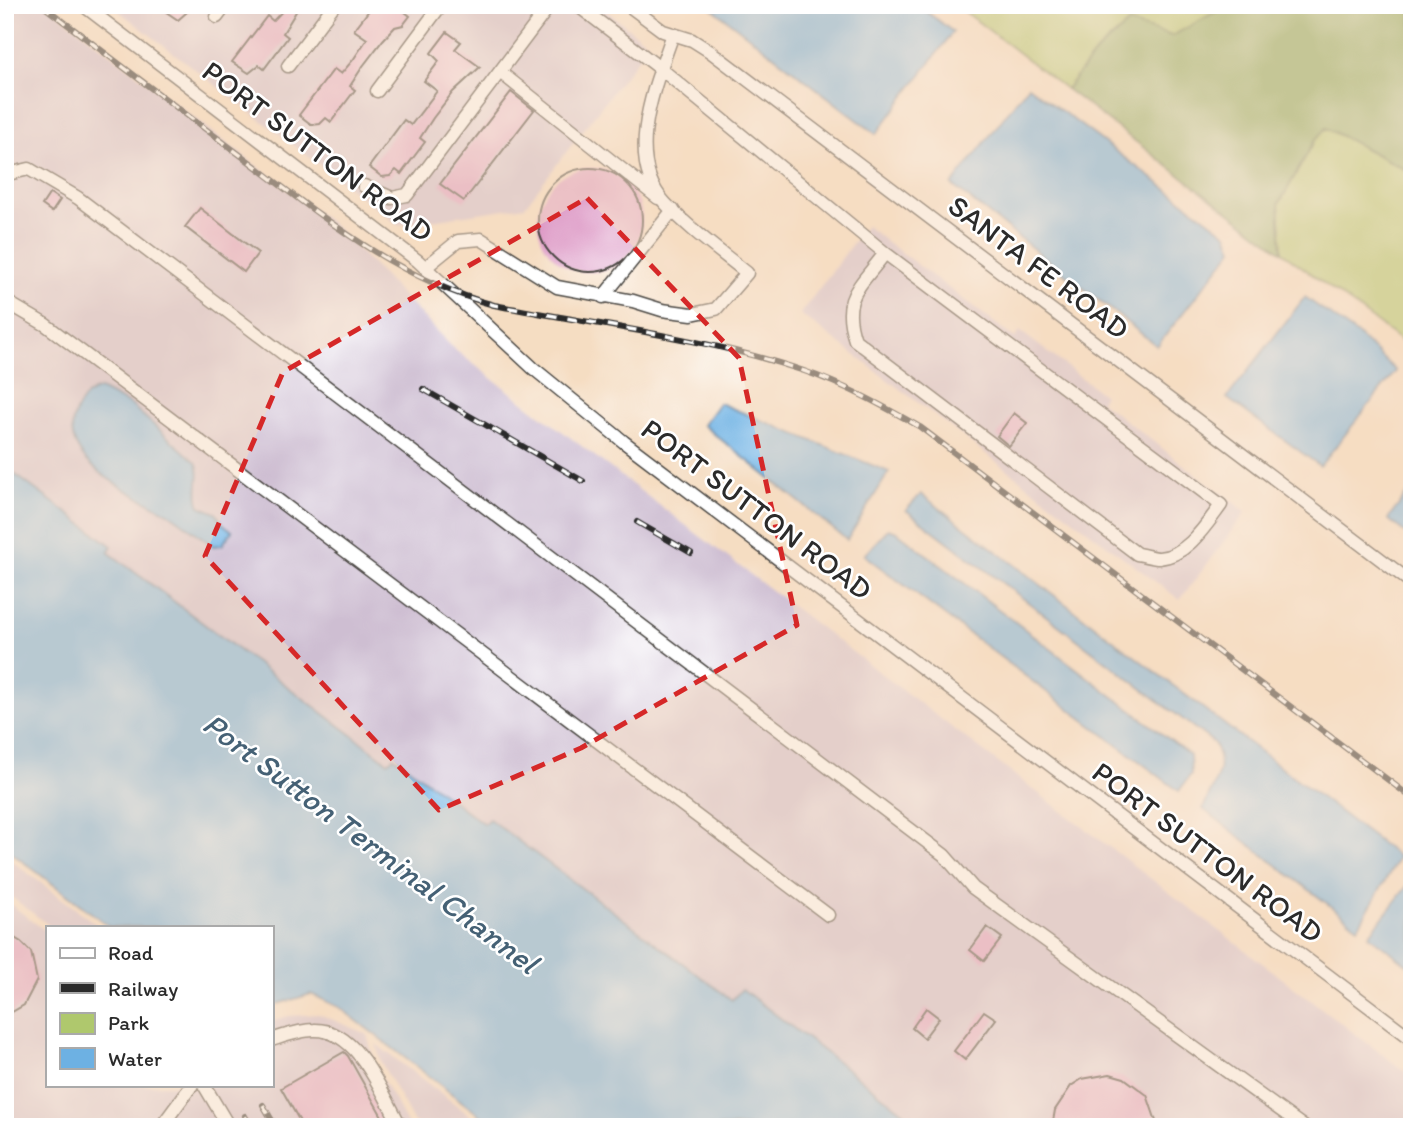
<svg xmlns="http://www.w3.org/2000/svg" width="1417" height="1132" viewBox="0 0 1417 1132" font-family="Itim,sans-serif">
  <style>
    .industrial { fill: #cebed2 }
    .green { fill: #afc86d; stroke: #6d7a4c; stroke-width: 2 }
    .forest { fill: #8bac60; stroke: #5b6c46; stroke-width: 2 }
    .water { fill: #6db1e3; stroke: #4c6e87; stroke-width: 2 }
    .building { fill: #de9cc7 }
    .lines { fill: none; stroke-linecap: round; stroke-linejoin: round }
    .minor-casing { stroke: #494642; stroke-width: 15 }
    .minor { stroke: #fff; stroke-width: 12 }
    .rail-casing { stroke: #2b2b2b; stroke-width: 6 }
    .rail { stroke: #fff; stroke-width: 3.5; stroke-dasharray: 10; stroke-linecap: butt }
    .marked { fill: none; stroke: #d62828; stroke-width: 5; stroke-dasharray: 14 9; stroke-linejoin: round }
    .labels { text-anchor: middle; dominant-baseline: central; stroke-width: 5; stroke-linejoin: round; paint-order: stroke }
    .street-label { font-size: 30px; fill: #2b2b2b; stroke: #fff }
    .water-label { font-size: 32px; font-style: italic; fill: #456175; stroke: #fff }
  </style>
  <rect width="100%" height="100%" fill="#fff"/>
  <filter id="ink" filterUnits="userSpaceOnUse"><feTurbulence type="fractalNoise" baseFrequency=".0143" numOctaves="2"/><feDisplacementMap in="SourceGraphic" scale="14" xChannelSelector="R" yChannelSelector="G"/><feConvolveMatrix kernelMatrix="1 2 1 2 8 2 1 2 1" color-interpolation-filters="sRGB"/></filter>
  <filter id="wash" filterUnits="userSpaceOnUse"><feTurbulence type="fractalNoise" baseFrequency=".00686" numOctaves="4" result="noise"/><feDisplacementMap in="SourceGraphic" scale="28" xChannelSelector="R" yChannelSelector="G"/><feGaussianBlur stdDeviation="1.57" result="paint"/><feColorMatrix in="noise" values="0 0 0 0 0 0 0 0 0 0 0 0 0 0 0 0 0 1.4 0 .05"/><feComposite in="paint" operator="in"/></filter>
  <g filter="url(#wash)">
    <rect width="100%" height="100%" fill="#f5ddc2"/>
    <g class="industrial">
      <polygon points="5,5 47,5 336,227 455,350 1412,1077 1412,1127 923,1127 742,989 732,1000 489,819 485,824 395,757 388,762 107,551 111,546 5,467"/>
      <polygon points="111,5 599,5 649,44 525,206 398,225"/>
      <polygon points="866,226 1015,338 1020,331 1104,395 1100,401 1246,512 1180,600 800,314"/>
      <polygon points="5,856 100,927 51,927 5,892"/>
      <polygon points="5,900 47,932 47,1085 271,1085 271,1021 289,1016 319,1014 367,1034 376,1067 409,1127 5,1127"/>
      <polygon points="376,1044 476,1120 468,1127 422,1127 413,1121 382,1064"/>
    </g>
    <g class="green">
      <polygon points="956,5 1228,5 1172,36 1129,23 1097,51 1066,89"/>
      <polygon points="1326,128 1412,173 1412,349 1282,252 1279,204 1315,139"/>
    </g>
    <polygon class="forest" points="1228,5 1412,5 1412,173 1326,128 1315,140 1279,204 1282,252 1066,89 1097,51 1129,23 1172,36"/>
    <g class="water">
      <polygon points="708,5 918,5 953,32 876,134"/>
      <polygon points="1028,86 1227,234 1233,249 1157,346 952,185"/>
      <polygon points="1305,297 1359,336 1396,371 1320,466 1227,398"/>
      <path d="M100 389 131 405 196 462C203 476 193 491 200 506L216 513 222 523 232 531 222 545 213 546C199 535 185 524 170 514 138 495 56 463 75 414 80 401 87 392 100 389Z"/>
      <polygon points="719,403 889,472 847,540 703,425"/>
      <polygon points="5,467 112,546 108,552 388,762 394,757 484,824 489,819 732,1000 742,989 923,1127 495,1127 339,1007 311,994 271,1006 271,927 110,927 5,848"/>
      <polygon points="1412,488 1412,538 1388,519"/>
      <path d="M921 494 1399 857 1358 927 1203 809C1213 782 1228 772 1214 743L906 510Z"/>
      <polygon points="888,529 897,532 1190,755 1191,774 1179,791 864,555"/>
      <polygon points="1412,880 1412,968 1369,935"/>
    </g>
    <g id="blocks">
      <g class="building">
        <polygon points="156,5 195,5 178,20"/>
        <polygon points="288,5 300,5 283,33 288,37 264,69 259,65 249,73 232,62 267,16 273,21"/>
        <polygon points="373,5 396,5 410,16 403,25 395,27 383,40 363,66 350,86 355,90 331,122 326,118 320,124 312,125 299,115 334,69 341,74 353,60 367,39 354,30"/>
        <polygon points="447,32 461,42 455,49 480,67 453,92 433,118 420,138 425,142 401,174 396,170 390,176 382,177 369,167 404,120 411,125 437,91 424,81 439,61 431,53"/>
        <polygon points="511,92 534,110 464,201 440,184"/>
        <circle cx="590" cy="220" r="52"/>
        <polygon points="50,193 60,200 52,212 42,205"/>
        <polygon points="200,208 258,253 244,272 185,227"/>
        <polygon points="1014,413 1027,423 1009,446 997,436"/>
        <polygon points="987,927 1002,938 984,961 970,950"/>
        <polygon points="5,932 21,942 31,952 37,980 24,1005 5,1016"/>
        <polygon points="926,1008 939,1018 924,1038 912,1028"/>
        <polygon points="984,1011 996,1019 965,1060 954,1051"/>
        <polygon points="344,1052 348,1056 388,1127 303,1127 281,1088"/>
        <polygon points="1110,1074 1124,1078 1147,1095 1158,1127 1052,1127 1055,1110 1071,1086 1082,1079"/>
      </g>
    </g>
  </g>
  <g filter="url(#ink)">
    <use href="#blocks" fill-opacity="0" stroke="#494642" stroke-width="2"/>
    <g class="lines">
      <defs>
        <g id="minor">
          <polyline points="83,5 418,261 533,368 624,442 1412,1039"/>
          <path d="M577 5 661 69 885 253 1221 505C1206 525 1187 556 1159 558 1153 558 1144 555 1137 554L855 340C840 297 860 287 885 253"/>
          <polyline points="628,5 663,31 692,40 711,52 1412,583"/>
          <polyline points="217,17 226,5"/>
          <polyline points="288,66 334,5"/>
          <polyline points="500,72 658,198"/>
          <polyline points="377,91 441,5"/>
          <polyline points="5,179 8,174 29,169 78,198 944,855 973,888 1304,1127"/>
          <polyline points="364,186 392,198 407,195 550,5"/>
          <path d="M426 267 458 241 481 239 557 287 633 301 662 310 692 314 716 309 747 273C720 251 689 229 665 203 623 158 656 83 673 34"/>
          <polyline points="603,297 673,210"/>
          <polyline points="5,301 46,325 828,915"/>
          <path d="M271 1040C284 1036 300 1030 314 1030 358 1028 383 1095 401 1127"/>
          <polyline points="204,1085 229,1127"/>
          <polyline points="161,1127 192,1085"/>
        </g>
      </defs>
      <use href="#minor" class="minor-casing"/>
      <use href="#minor" class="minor"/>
      <defs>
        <g id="rail">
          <path d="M42 5C110 57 178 109 247 160 325 219 398 279 494 305 597 325 704 337 804 371 845 385 883 406 920 427L1412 798"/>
          <polyline points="423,389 583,481"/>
          <polyline points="637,522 691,553"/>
          <polyline points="263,1105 276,1127"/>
          <polyline points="245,1116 251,1127"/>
        </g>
      </defs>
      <use href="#rail" class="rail-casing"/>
      <use href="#rail" class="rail"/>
    </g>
  </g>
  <path d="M0 0H1417V1132H0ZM587 198 739 358 797 625 581 748 439 810 205 556 283 372Z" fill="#f5ddc2" fill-opacity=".55" fill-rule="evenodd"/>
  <path class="marked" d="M587 198 739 358 797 625 581 748 439 810 205 556 283 372Z"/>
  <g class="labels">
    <g class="street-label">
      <text transform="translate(318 151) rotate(37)">PORT SUTTON ROAD</text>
      <text transform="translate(1039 267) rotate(37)">SANTA FE ROAD</text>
      <text transform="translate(757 509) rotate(37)">PORT SUTTON ROAD</text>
      <text transform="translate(1208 852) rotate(37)">PORT SUTTON ROAD</text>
    </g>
    <g class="water-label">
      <text transform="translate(371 843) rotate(37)">Port Sutton Terminal Channel</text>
    </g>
  </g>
  <rect width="1417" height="1132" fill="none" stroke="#fff" stroke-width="28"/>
  <rect x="46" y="926" width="228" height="161" fill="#ffffff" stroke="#aaaaaa" stroke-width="2"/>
  <rect x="60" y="948" width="35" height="10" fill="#ffffff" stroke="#aaaaaa" stroke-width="2"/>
  <text x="108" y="960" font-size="21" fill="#2b2b2b">Road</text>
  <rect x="60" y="983" width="35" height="10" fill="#2b2b2b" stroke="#aaaaaa" stroke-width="2"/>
  <text x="108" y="996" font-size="21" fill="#2b2b2b">Railway</text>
  <rect x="60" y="1013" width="35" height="21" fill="#afc86d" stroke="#aaaaaa" stroke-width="2"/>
  <text x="108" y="1030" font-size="21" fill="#2b2b2b">Park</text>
  <rect x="60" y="1048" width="35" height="21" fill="#6db1e3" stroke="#aaaaaa" stroke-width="2"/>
  <text x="108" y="1066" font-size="21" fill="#2b2b2b">Water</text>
</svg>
